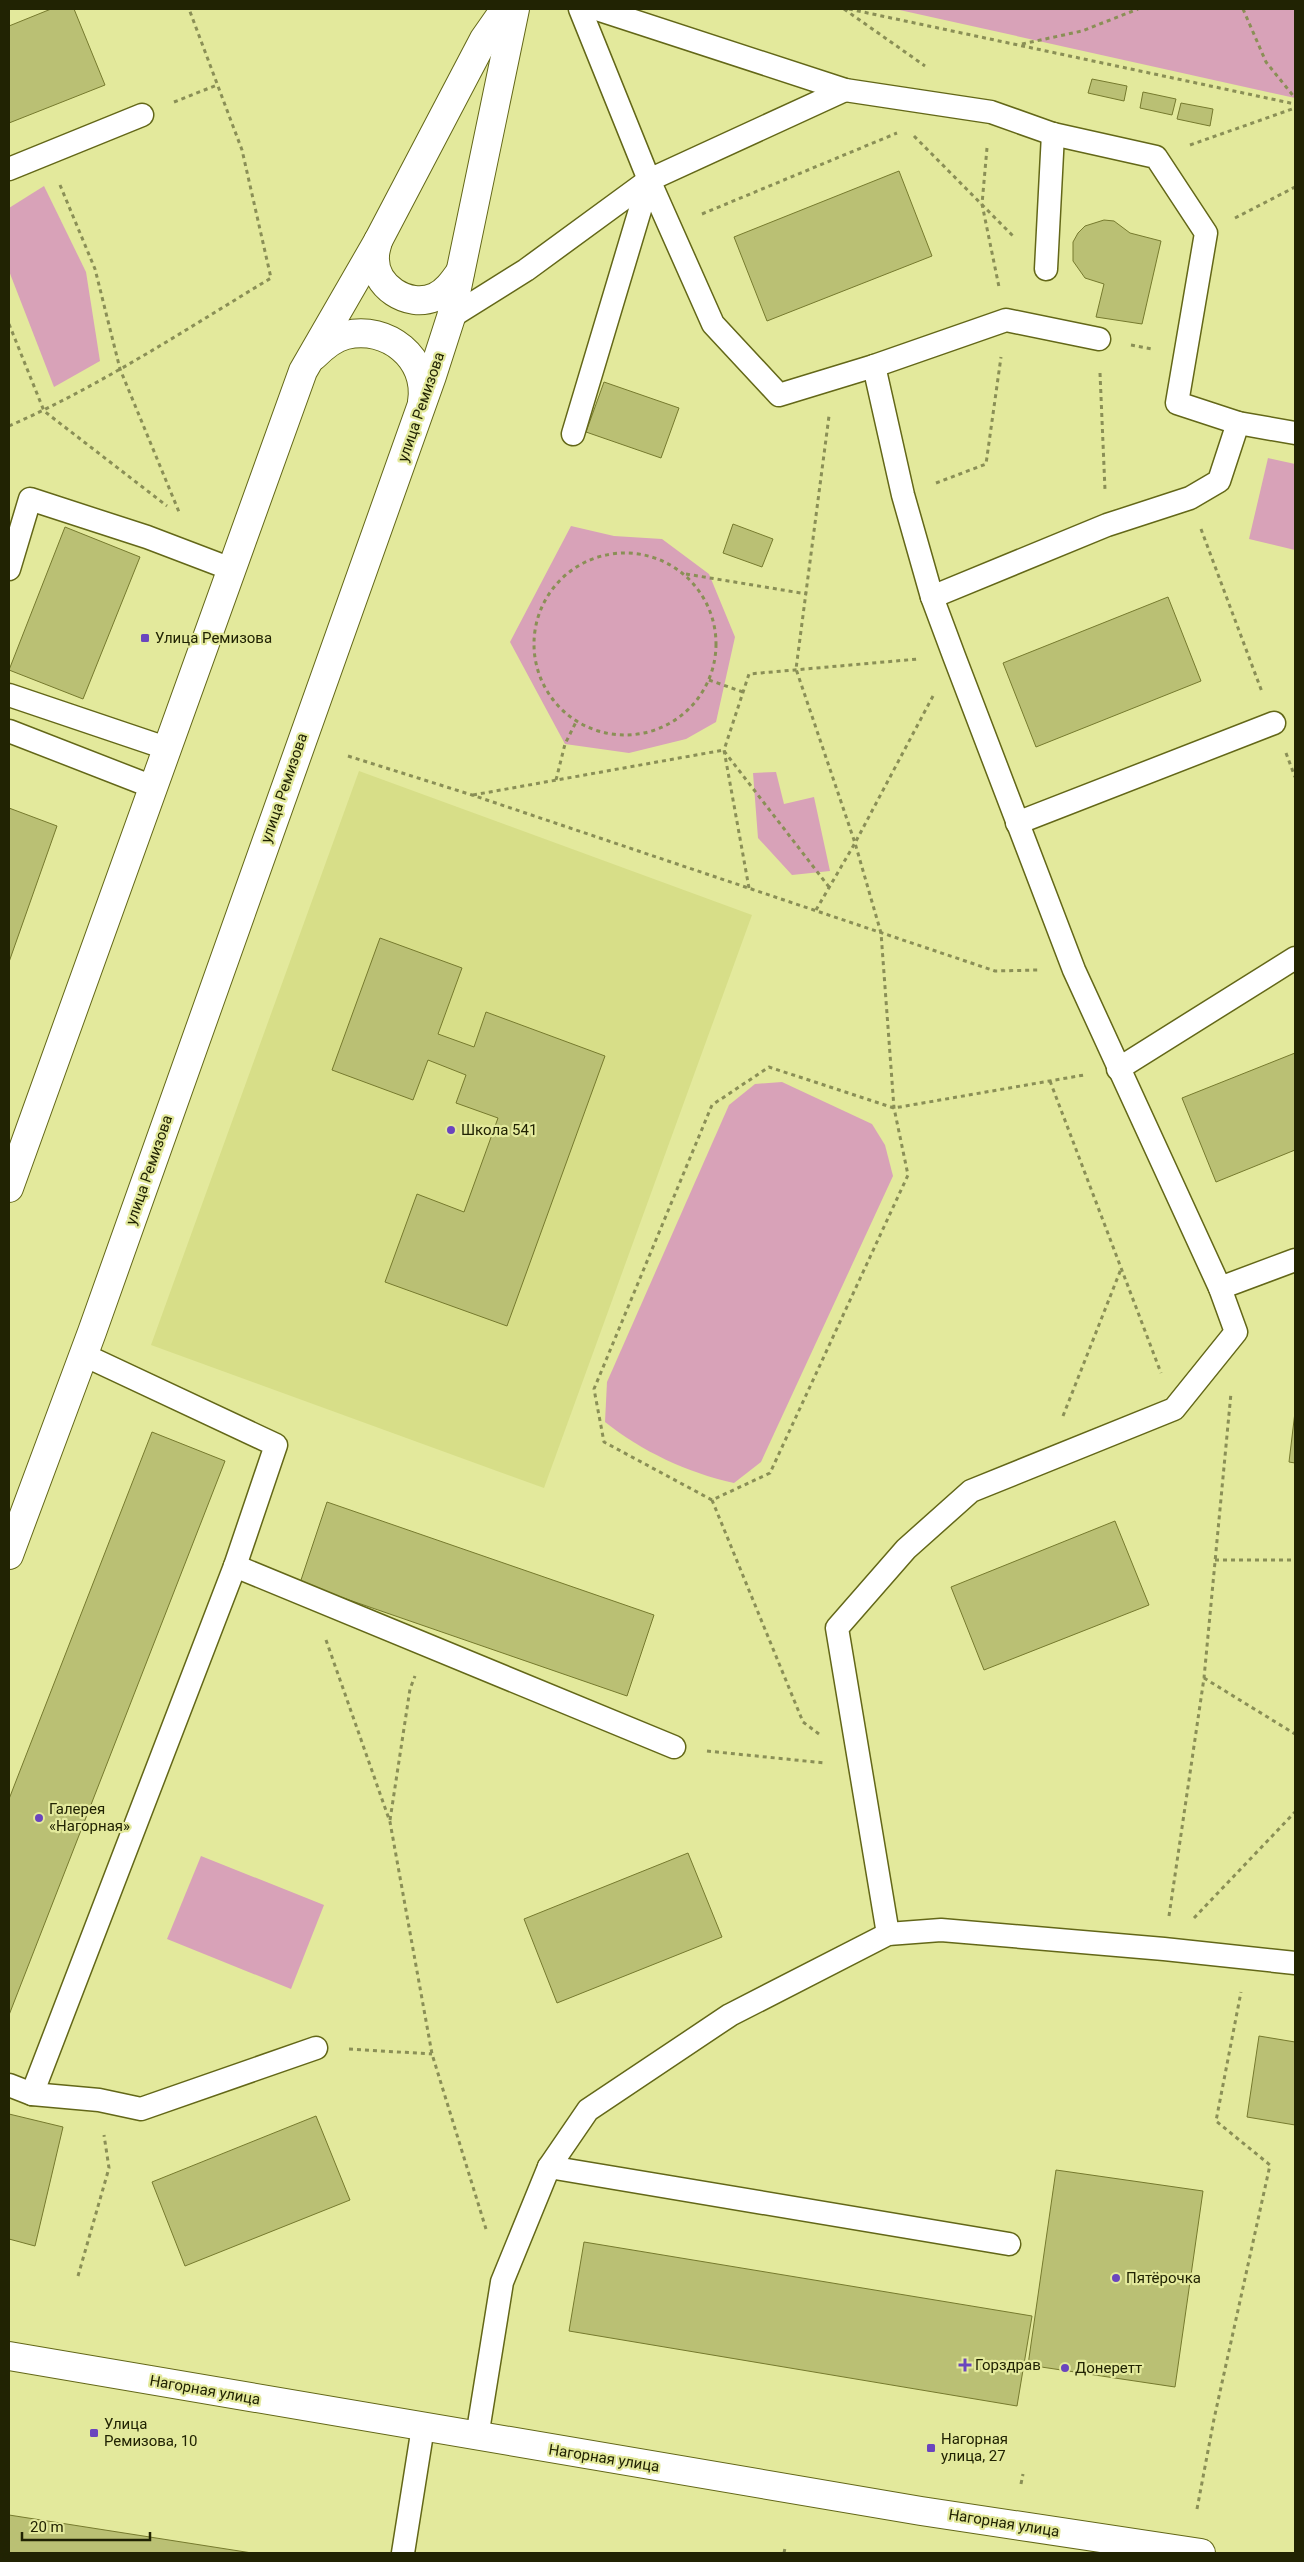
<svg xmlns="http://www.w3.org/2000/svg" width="1304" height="2562" viewBox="0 0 1304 2562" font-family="Roboto,sans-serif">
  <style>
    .built { fill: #d7de88 }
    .green { fill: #d8a2b8 }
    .building { fill: #bac074; stroke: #767a2e }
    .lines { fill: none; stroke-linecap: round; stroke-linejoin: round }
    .service-casing { stroke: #636718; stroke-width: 25 }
    .tertiary-casing { stroke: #636718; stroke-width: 30 }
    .path { stroke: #8a8f56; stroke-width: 3; stroke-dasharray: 4 4; stroke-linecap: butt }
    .service { stroke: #fff; stroke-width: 22 }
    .tertiary { stroke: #fff; stroke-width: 28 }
    .poi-dot { fill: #6a45be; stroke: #e3e99c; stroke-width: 2 }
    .labels { text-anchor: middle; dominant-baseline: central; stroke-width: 4.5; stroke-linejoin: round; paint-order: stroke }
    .street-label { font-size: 15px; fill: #212303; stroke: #e3e99c }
    .poi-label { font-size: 15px; fill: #212303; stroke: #e3e99c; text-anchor: start }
  </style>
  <rect width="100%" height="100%" fill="#e3e99c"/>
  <polygon class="built" points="359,771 752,915 544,1488 151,1345"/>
  <g class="green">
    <polygon points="895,9 1295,9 1295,98"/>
    <polygon points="44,186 86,272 100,361 54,387 9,271 9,208"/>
    <polygon points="1268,458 1295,464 1295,550 1249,539"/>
    <polygon points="571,526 614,536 662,539 709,574 735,637 716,722 686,739 629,753 565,744 510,642"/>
    <polygon points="776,772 784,804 814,797 830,871 792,875 758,838 753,773"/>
    <path d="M782 1082 872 1124 885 1145 893 1176 761 1462 734 1483C688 1473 641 1451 605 1422L607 1382 729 1105 755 1084Z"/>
    <polygon points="201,1856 324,1905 291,1989 167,1939"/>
  </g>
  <g class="building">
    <polygon points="51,9 74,9 105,85 9,123 9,26"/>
    <polygon points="1092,79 1127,86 1124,101 1088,93"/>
    <polygon points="1143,92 1176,99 1172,115 1140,108"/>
    <polygon points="1181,103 1213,109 1210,126 1177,119"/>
    <polygon points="899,171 932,256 767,321 734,237"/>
    <polygon points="1104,220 1114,221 1130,233 1161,241 1142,324 1096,317 1104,284 1085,278 1073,261 1073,242 1078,233 1085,226"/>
    <polygon points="604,382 679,408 661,458 586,432"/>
    <polygon points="733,524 773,539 762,567 723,553"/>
    <polygon points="65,527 140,557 83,699 9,670"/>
    <polygon points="1168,597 1201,681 1036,747 1003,663"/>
    <polygon points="9,808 57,826 9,962"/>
    <polygon points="380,938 462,968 438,1034 474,1047 486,1012 605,1056 507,1326 385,1282 417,1194 464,1212 498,1118 456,1103 466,1075 428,1060 413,1100 332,1070"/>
    <polygon points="1295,1053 1295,1150 1216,1182 1182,1098"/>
    <polygon points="1295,1412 1295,1463 1289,1462"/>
    <polygon points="152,1432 225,1461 9,2015 9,1799"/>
    <polygon points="327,1502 654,1615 627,1696 300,1583"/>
    <polygon points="1115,1521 1149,1605 984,1670 951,1587"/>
    <polygon points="688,1853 722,1937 557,2003 524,1919"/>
    <polygon points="1259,2036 1295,2042 1295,2125 1247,2117"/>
    <polygon points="9,2114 63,2127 35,2246 9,2239"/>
    <polygon points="316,2116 350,2200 185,2266 152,2182"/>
    <polygon points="1056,2170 1203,2191 1175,2387 1028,2365"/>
    <polygon points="584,2242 1032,2316 1017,2406 569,2331"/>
    <polygon points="9,2515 252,2553 9,2553"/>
  </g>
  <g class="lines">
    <defs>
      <g id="service">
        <polyline points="580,9 649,180 713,324 779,395 874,366 903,495 932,597 954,656 1074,970 1220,1288 1236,1332 1174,1409 971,1491 906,1549 837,1628 888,1934"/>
        <polyline points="597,9 845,90 991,112 1053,134 1156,157 1206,233 1177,403 1238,423 1295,433"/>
        <polyline points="9,169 142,115"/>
        <polyline points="1046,269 1053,134"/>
        <polyline points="451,317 526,270 649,180 845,90"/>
        <polyline points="874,366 1006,320 1099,339"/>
        <polyline points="573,434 649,180"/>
        <polyline points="9,569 30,499 147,537 231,569"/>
        <polyline points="932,597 1107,525 1190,498 1219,481 1238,423"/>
        <polyline points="9,695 166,748"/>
        <polyline points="9,731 153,787"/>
        <polyline points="1017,823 1274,723"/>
        <polyline points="1118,1069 1295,958"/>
        <polyline points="1220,1288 1295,1260"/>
        <polyline points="235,1566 674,1747"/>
        <polyline points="9,2085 32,2094 99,2100 141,2109 316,2048"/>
        <polyline points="32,2094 235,1566 276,1445 84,1355"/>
        <polyline points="549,2167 1009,2244"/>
        <polyline points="477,2437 502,2282 549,2167 588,2110 730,2015 888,1934 941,1930 1164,1949 1295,1963"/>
        <polyline points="403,2553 423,2427"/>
      </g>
      <g id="tertiary">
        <path d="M378 241C377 246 375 251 375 256 373 286 408 309 435 297 446 292 453 282 460 272"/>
        <path d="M314 356C323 347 333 338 346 335 387 325 429 358 422 402"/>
        <polyline points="9,1188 303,371 378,241 484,39 505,9"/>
        <polyline points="9,1555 92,1332 432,376 451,317 515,9"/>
        <polyline points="9,2356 921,2511 1201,2553"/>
      </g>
    </defs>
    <use href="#service" class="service-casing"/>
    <use href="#tertiary" class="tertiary-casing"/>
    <g class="path">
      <polyline points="844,9 925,66"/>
      <polyline points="849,9 1295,104"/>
      <polyline points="1243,9 1266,62 1295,98"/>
      <polyline points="1022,44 1082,31 1138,9"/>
      <polyline points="174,102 217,85"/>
      <polyline points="914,136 1013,236"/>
      <polyline points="1190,145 1295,108"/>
      <polyline points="987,148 982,204 999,287"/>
      <polyline points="60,185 95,269 120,369 179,512"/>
      <polyline points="702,214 897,133"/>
      <polyline points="1235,218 1295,187"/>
      <polyline points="9,324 44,411 167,506"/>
      <polyline points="1131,345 1152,349"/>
      <polyline points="1100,373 1105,490"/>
      <path d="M9 426C100 386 185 330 271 278L242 150 189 9"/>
      <polyline points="936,483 986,464 1001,357"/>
      <polyline points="1201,529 1262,692"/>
      <circle cx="625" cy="644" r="91"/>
      <polyline points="686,574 807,594"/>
      <polyline points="709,680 743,692"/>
      <polyline points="724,751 829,887"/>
      <polyline points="1286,753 1295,777"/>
      <polyline points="348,756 472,795 995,971 1038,970"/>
      <polyline points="556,780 565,744 576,722"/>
      <polyline points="473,795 724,750"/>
      <polyline points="749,888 724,750 749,674 918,659"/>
      <polyline points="816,910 855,843 933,696"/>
      <polyline points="1050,1081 1161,1373"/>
      <polyline points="1063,1416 1121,1269"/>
      <polyline points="712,1500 604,1442 594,1389 712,1105 769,1067 894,1108 1084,1075"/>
      <polyline points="1215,1560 1295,1560"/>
      <polyline points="326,1640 390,1822 432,2054 486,2229"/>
      <polyline points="1204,1678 1295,1734"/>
      <polyline points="819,1734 803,1722 712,1500 770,1473 908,1175 894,1108 881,933 855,843 796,669 829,416"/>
      <polyline points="707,1751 825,1763"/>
      <polyline points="390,1820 410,1689 415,1676"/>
      <polyline points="1169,1916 1204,1678 1231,1393"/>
      <polyline points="1194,1918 1295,1812"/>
      <polyline points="349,2049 432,2054"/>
      <polyline points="78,2276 109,2168 104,2135"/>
      <polyline points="1021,2484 1023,2474"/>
      <polyline points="1197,2509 1214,2419 1270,2165 1216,2121 1241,1992"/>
      <polyline points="784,2553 785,2548"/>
    </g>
    <use href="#service" class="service"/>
    <use href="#tertiary" class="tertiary"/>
  </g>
  <g class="poi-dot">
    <rect x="140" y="633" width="10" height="10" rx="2.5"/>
    <circle cx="451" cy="1130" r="5"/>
    <circle cx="39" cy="1818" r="5"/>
    <circle cx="1116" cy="2278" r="5"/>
    <path d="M962.5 2357.5h5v5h5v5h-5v5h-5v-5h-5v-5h5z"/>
    <circle cx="1065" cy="2368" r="5"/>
    <rect x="89" y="2428" width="10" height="10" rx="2.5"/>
    <rect x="926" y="2443" width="10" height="10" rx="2.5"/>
  </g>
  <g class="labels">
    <g class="street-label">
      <text transform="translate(421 407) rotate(-71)">улица Ремизова</text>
      <text transform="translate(284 788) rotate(-71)">улица Ремизова</text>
      <text transform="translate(149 1170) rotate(-71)">улица Ремизова</text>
      <text transform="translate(205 2390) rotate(10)">Нагорная улица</text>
      <text transform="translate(604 2458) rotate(9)">Нагорная улица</text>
      <text transform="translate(1004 2523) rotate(9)">Нагорная улица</text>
    </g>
    <g class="poi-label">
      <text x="155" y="638">Улица Ремизова</text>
      <text x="461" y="1130">Школа 541</text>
      <text x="49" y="1809">Галерея<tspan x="49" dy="17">«Нагорная»</tspan></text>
      <text x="1126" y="2278">Пятёрочка</text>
      <text x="975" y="2365">Горздрав</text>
      <text x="1075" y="2368">Донеретт</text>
      <text x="104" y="2424">Улица<tspan x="104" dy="17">Ремизова, 10</tspan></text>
      <text x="941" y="2439">Нагорная<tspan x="941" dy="17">улица, 27</tspan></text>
    </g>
  </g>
  <rect width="1304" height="2562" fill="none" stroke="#212303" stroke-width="20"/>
  <path d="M22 2532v8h128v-8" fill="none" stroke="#212303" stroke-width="2.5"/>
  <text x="30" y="2532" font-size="15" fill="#212303" stroke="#e3e99c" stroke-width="4" paint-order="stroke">20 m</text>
</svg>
